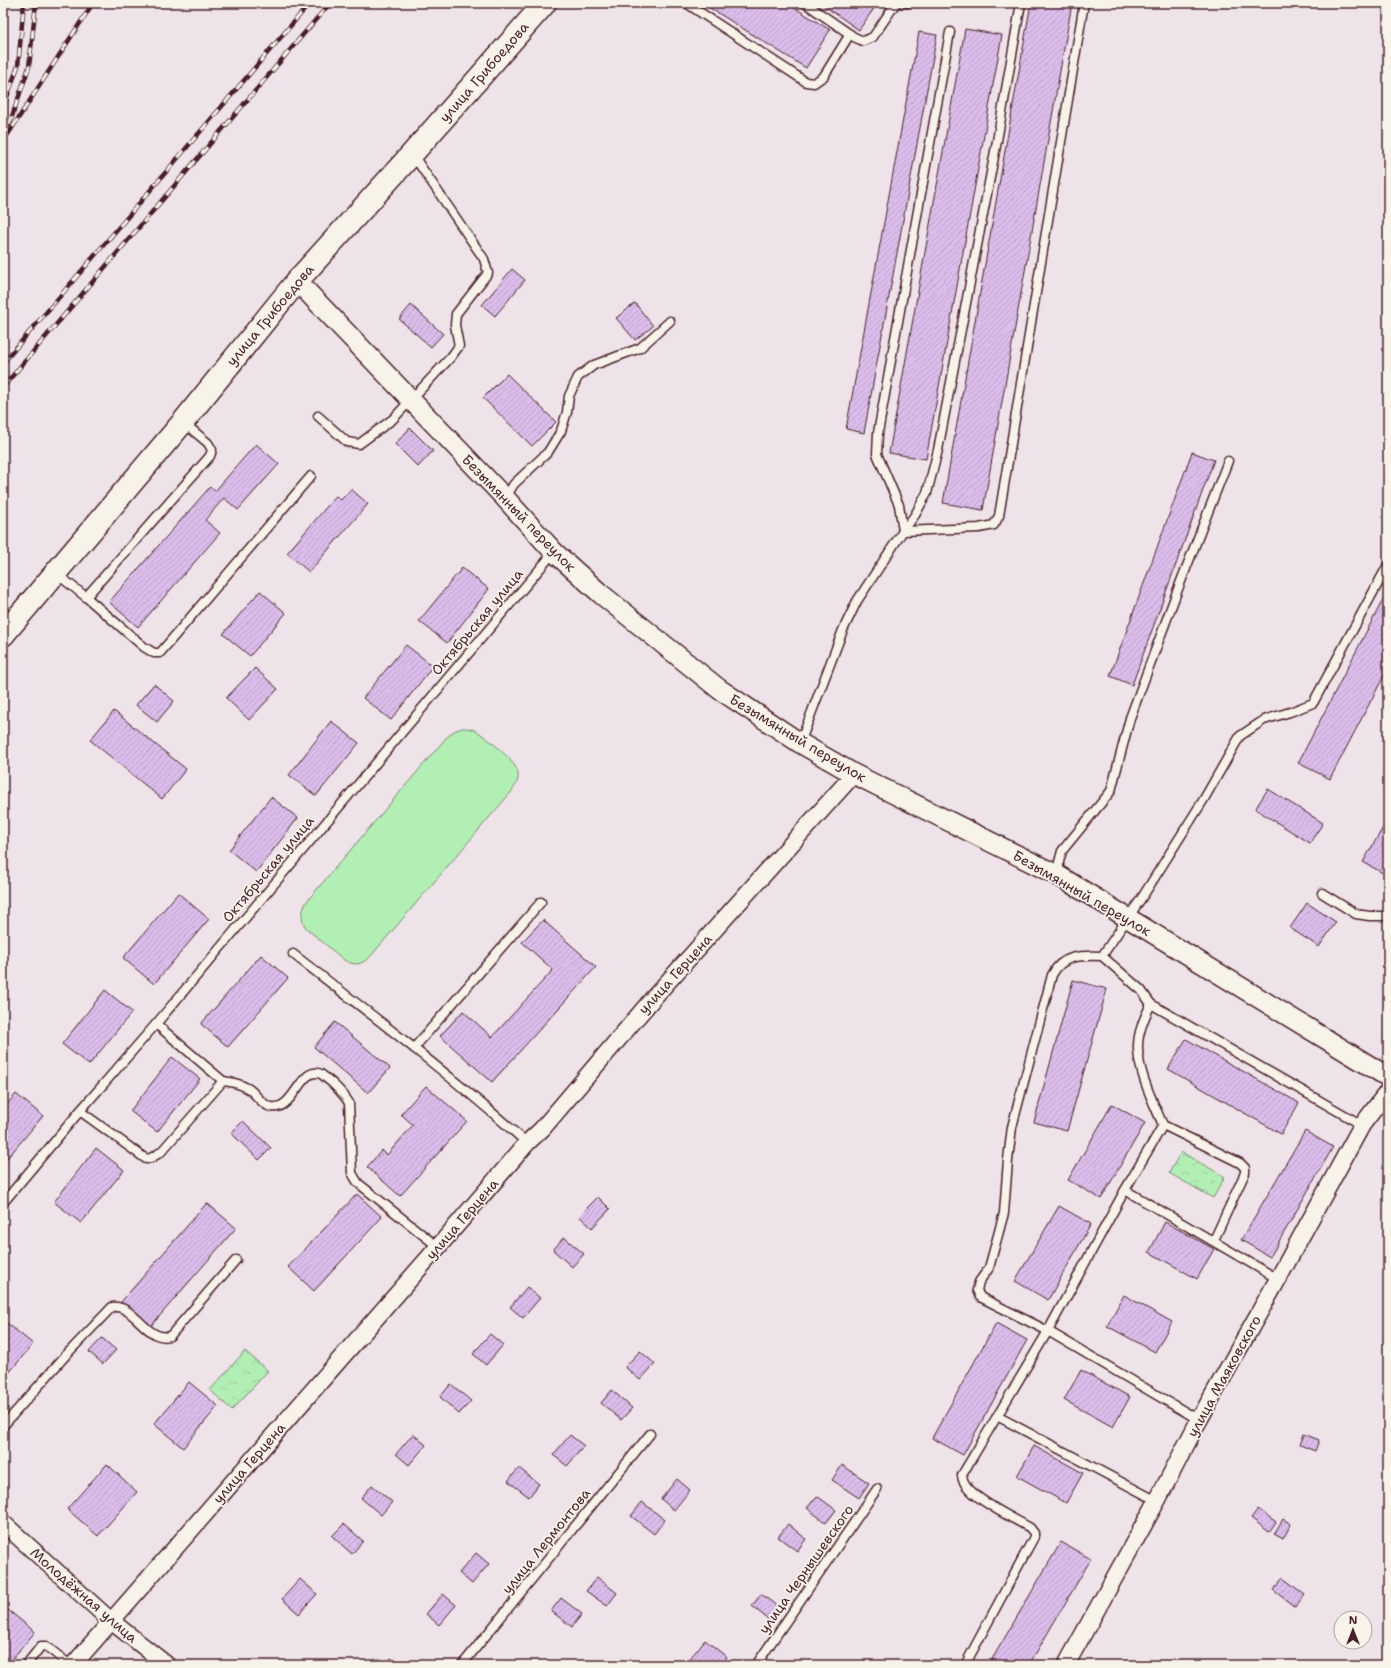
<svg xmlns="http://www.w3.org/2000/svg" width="1391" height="1668" viewBox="0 0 1391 1668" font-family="'Shantell Sans',sans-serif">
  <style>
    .park { fill: url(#park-crowns); stroke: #7e8770 }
    .pitch { fill: #b2efb5; stroke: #7e8770 }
    .building { fill: url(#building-hatch); stroke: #4a1f2b }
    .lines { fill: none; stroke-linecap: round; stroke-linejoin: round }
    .service-casing { stroke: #4a1f2b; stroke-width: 11 }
    .minor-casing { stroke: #4a1f2b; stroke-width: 19 }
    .tertiary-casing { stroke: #4a1f2b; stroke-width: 22 }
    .primary-casing { stroke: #4a1f2b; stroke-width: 25 }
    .service { stroke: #f7f3e8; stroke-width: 8 }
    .minor { stroke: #f7f3e8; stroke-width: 16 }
    .tertiary { stroke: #f7f3e8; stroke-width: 19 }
    .primary { stroke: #f7f3e8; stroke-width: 22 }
    .rail-casing { stroke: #4a1f2b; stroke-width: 4.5 }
    .rail { stroke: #f7f3e8; stroke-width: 3; stroke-dasharray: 9; stroke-linecap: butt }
    .labels { text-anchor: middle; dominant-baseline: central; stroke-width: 3.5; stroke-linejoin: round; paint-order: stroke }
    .street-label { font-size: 14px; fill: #4a1f2b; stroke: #f7f3e8 }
  </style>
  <defs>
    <pattern id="park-crowns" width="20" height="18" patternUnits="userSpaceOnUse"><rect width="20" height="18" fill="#b2efb5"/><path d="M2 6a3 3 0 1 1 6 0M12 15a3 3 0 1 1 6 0" fill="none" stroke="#9bcc9c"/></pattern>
    <pattern id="building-hatch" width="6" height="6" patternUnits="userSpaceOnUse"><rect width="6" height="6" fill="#dabdea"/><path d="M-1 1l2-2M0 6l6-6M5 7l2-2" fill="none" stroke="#bda2c9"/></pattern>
  </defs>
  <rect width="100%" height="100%" fill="#eee3e9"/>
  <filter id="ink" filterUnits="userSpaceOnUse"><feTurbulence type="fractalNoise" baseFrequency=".025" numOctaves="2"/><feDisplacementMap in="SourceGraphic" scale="8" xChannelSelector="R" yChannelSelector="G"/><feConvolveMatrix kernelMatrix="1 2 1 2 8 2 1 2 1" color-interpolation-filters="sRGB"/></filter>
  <g filter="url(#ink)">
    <g class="park">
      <polygon points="1181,1152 1225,1177 1213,1198 1169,1173"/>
      <polygon points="245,1351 268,1371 232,1410 210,1390"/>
    </g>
    <path class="pitch" d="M462 728C465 728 469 728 472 729 483 733 516 761 518 773 519 780 516 785 512 791L370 957C361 965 354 966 344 960L307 929C300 920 301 912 307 901L446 738 454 731Z"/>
    <g class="building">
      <polygon points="702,3 787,3 830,30 806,68"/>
      <polygon points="820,3 876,3 877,4 859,30"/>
      <polygon points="1031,3 1072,3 983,510 943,503"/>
      <polygon points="965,29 1002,35 926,459 889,453"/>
      <polygon points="919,32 937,35 864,433 846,429"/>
      <polygon points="512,269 525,280 495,316 482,305"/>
      <polygon points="635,303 653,326 635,340 616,318"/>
      <polygon points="411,305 443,334 431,347 399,319"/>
      <polygon points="507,374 556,422 532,446 483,398"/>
      <polygon points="410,428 433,451 418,467 395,444"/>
      <polygon points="256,444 279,464 238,510 224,498 205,520 220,533 138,627 109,602 210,487 215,491"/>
      <polygon points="1192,452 1214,460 1132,685 1110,676"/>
      <polygon points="351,489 368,504 309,572 287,553 336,496 341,500"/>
      <polygon points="462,568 489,589 447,643 419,621"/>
      <polygon points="1388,590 1388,668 1330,779 1298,763"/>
      <polygon points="260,591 286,613 250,656 223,634"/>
      <polygon points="406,645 433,666 391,720 363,698"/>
      <polygon points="255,668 278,689 249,720 226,698"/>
      <polygon points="154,684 174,701 157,722 136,705"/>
      <polygon points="114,711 186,769 162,799 90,740"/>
      <polygon points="331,721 359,743 316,796 289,775"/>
      <polygon points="1268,789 1323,823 1310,843 1255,809"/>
      <polygon points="271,797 298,818 256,872 229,850"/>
      <polygon points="1388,819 1388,876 1363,862"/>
      <polygon points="178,893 209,919 154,984 123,958"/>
      <polygon points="1307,903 1336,922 1319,947 1290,928"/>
      <polygon points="543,920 596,967 492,1082 440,1036 463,1011 492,1037 553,970 522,942"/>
      <polygon points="261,955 288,978 228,1047 201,1024"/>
      <polygon points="1073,980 1107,989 1067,1131 1034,1122"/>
      <polygon points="105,990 132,1012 89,1065 62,1044"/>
      <polygon points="335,1022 390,1068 368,1093 314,1047"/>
      <polygon points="1186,1039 1299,1103 1281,1134 1168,1069"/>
      <polygon points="172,1057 200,1079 157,1132 130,1111"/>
      <polygon points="426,1086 467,1121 400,1196 367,1167 382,1150 387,1155 413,1125 401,1114"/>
      <polygon points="16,1094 43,1116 3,1163 3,1109"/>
      <polygon points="1112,1104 1145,1123 1101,1199 1068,1180"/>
      <polygon points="243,1121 271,1148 259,1160 231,1133"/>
      <polygon points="1305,1131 1333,1147 1270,1257 1241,1240"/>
      <polygon points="96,1148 124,1170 81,1223 54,1202"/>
      <polygon points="357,1194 382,1217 314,1291 288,1267"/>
      <polygon points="598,1197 610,1209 592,1228 579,1216"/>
      <polygon points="207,1203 236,1228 150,1327 121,1302"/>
      <polygon points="1059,1206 1091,1224 1048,1300 1015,1281"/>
      <polygon points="1165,1222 1214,1249 1197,1279 1149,1252"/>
      <polygon points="564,1237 584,1254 572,1267 553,1250"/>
      <polygon points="527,1287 540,1298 523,1318 510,1307"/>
      <polygon points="1124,1295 1172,1322 1155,1352 1107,1326"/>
      <polygon points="3,1320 33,1344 3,1380"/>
      <polygon points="996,1323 1027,1340 963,1455 932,1438"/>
      <polygon points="490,1334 503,1345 486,1365 473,1354"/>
      <polygon points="102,1338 116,1350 103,1364 89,1352"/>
      <polygon points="640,1351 655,1364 640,1380 625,1367"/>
      <polygon points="1081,1370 1130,1397 1113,1427 1064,1400"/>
      <polygon points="189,1382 218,1406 183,1448 154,1424"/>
      <polygon points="451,1384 471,1401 459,1414 440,1397"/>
      <polygon points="612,1390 632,1408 621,1420 601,1403"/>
      <polygon points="413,1434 426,1445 409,1465 396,1454"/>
      <polygon points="1304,1434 1319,1440 1315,1451 1300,1445"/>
      <polygon points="570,1435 584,1446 567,1466 553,1455"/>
      <polygon points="1034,1446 1083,1473 1066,1503 1017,1476"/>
      <polygon points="107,1464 137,1492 98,1536 67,1509"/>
      <polygon points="842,1465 869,1483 859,1498 832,1480"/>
      <polygon points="519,1468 539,1484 529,1497 508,1481"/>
      <polygon points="677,1479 690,1490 674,1510 661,1499"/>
      <polygon points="372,1485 392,1502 381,1515 361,1498"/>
      <polygon points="817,1496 836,1510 826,1523 807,1508"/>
      <polygon points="642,1502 665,1520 654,1534 631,1516"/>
      <polygon points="1258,1509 1276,1522 1269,1532 1251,1518"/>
      <polygon points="1283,1519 1291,1524 1283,1539 1274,1534"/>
      <polygon points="344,1524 363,1541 352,1554 332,1536"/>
      <polygon points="788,1524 806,1539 797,1551 778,1537"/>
      <polygon points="1061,1542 1091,1559 1029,1665 999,1665 991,1661"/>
      <polygon points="476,1553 489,1564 472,1584 459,1573"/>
      <polygon points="597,1577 617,1593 607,1606 586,1591"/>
      <polygon points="1283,1578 1305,1595 1295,1607 1273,1590"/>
      <polygon points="300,1579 317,1594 299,1614 282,1599"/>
      <polygon points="443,1594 456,1605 439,1625 426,1614"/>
      <polygon points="761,1594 780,1608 770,1621 752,1606"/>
      <polygon points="561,1598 582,1614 572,1627 551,1611"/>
      <polygon points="7,1609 35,1632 7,1665 3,1665 3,1613"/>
      <polygon points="705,1640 727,1657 721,1665 690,1665 687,1662"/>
      <polygon points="391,1658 400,1665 385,1665"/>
    </g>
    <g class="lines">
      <defs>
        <g id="service">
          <polyline points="686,3 806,82 814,83 824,76 850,34"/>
          <polyline points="805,3 854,37 863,41 873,37 896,3"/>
          <polyline points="903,3 907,3"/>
          <polyline points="318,416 347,442 359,444 393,419 451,357 459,346 455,325 456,314 488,273 484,259 413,155"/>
          <polyline points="505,498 514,484 548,452 561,431 567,412 569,396 578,377 594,365 640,348 670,321"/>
          <polyline points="903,531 979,528 994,525 999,516 1084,3"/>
          <polyline points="903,531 899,505 877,454 878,433 950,32"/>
          <polyline points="57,574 86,597 210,456 212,450 208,443 184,423"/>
          <polyline points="86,597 144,647 154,653 160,653 311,476"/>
          <polyline points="800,743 843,630 857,601 903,531 915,515 927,493 938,450 997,141 1021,3"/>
          <polyline points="1059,875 1059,862 1062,851 1111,791 1130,718 1178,589 1228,461"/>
          <polyline points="1322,893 1356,914 1369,916 1388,916"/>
          <path d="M293 954C372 1015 452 1076 527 1143"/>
          <polyline points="1102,956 1141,990 1151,1004 1362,1125"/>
          <path d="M1151 1004C1145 1016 1138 1031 1138 1045 1137 1070 1153 1102 1163 1125L1240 1163 1245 1168V1173L1214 1240"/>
          <polyline points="156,1024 223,1081"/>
          <polyline points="414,1048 541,902"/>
          <path d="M80 1111 146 1159 151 1158 161 1152 223 1081C233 1082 241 1084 249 1089 256 1094 262 1105 271 1107 294 1112 300 1065 321 1074 324 1076 328 1080 331 1082 338 1089 344 1094 349 1103L352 1173 358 1183 438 1247"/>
          <polyline points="1125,1190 1278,1279"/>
          <polyline points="3,1203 80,1111 156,1024 554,552"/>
          <polyline points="997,1416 1157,1501"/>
          <path d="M1199 1420 1048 1331 980 1297 977 1290 979 1282 989 1268 1004 1213 1008 1160 1012 1127 1052 975C1062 955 1081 955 1102 956L1143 896 1204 799 1240 736 1264 720 1290 712 1313 703 1388 565"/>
          <path d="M3 1426 66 1355 112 1307C135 1304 146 1342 170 1336L236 1260"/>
          <polyline points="26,1665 41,1646 46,1646 70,1665"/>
          <polyline points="462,1665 650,1434"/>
          <polyline points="756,1665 877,1489"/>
          <path d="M965 1665 1034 1537V1533L1030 1528C1014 1518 962 1495 962 1475L1048 1331 1125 1190 1163 1125"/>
        </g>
        <g id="minor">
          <polyline points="3,1523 111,1621 167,1665"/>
          <polyline points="73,1665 438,1247 527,1143 542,1129 655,996 854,774"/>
          <polyline points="1066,1665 1157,1501 1199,1420 1278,1279 1362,1125 1388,1091"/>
        </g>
        <polyline id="tertiary" points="297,281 505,498 554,552 601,594 719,689 800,743 854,774 1059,876 1388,1077"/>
        <polyline id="primary" points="3,635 183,422 297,281 412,154 545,3"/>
      </defs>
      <use href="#service" class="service-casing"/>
      <use href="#minor" class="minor-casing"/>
      <use href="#tertiary" class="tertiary-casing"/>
      <use href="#primary" class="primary-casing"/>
      <use href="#service" class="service"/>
      <use href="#minor" class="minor"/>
      <use href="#tertiary" class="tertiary"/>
      <use href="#primary" class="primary"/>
      <defs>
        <g id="rail">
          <polyline points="3,108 18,66 24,3"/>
          <polyline points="9,125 29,67 36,3"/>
          <polyline points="3,142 93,3"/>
          <polyline points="3,363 310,3"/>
          <polyline points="3,387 330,3"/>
        </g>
      </defs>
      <use href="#rail" class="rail-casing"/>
      <use href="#rail" class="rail"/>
    </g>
  </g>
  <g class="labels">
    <g class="street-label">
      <text transform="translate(484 72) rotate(-49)">улица Грибоедова</text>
      <text transform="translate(270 315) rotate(-50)">улица Грибоедова</text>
      <text transform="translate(519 513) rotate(46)">Безымянный переулок</text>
      <text transform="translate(477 622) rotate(-50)">Октябрьская улица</text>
      <text transform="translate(798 738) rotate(31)">Безымянный переулок</text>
      <text transform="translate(268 869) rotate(-50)">Октябрьская улица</text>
      <text transform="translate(1082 893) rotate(30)">Безымянный переулок</text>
      <text transform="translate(675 974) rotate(-48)">улица Герцена</text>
      <text transform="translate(462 1219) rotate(-49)">улица Герцена</text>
      <text transform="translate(1224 1376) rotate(-61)">улица Маяковского</text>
      <text transform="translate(249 1463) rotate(-49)">улица Герцена</text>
      <text transform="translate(546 1541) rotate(-51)">улица Лермонтова</text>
      <text transform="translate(806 1569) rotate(-55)">улица Чернышевского</text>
      <text transform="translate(84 1595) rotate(41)">Молодёжная улица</text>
    </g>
  </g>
  <rect width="1391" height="1668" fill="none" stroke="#f7f3e8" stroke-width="16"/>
  <rect x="8" y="8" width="1375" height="1652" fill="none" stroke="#4a1f2b" stroke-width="1.5" filter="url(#ink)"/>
  <g transform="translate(1353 1630)"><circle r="19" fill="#f7f3e8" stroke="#b29e9c"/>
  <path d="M0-3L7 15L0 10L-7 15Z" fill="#4a1f2b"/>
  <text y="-6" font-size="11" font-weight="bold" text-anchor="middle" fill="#4a1f2b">N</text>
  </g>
</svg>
